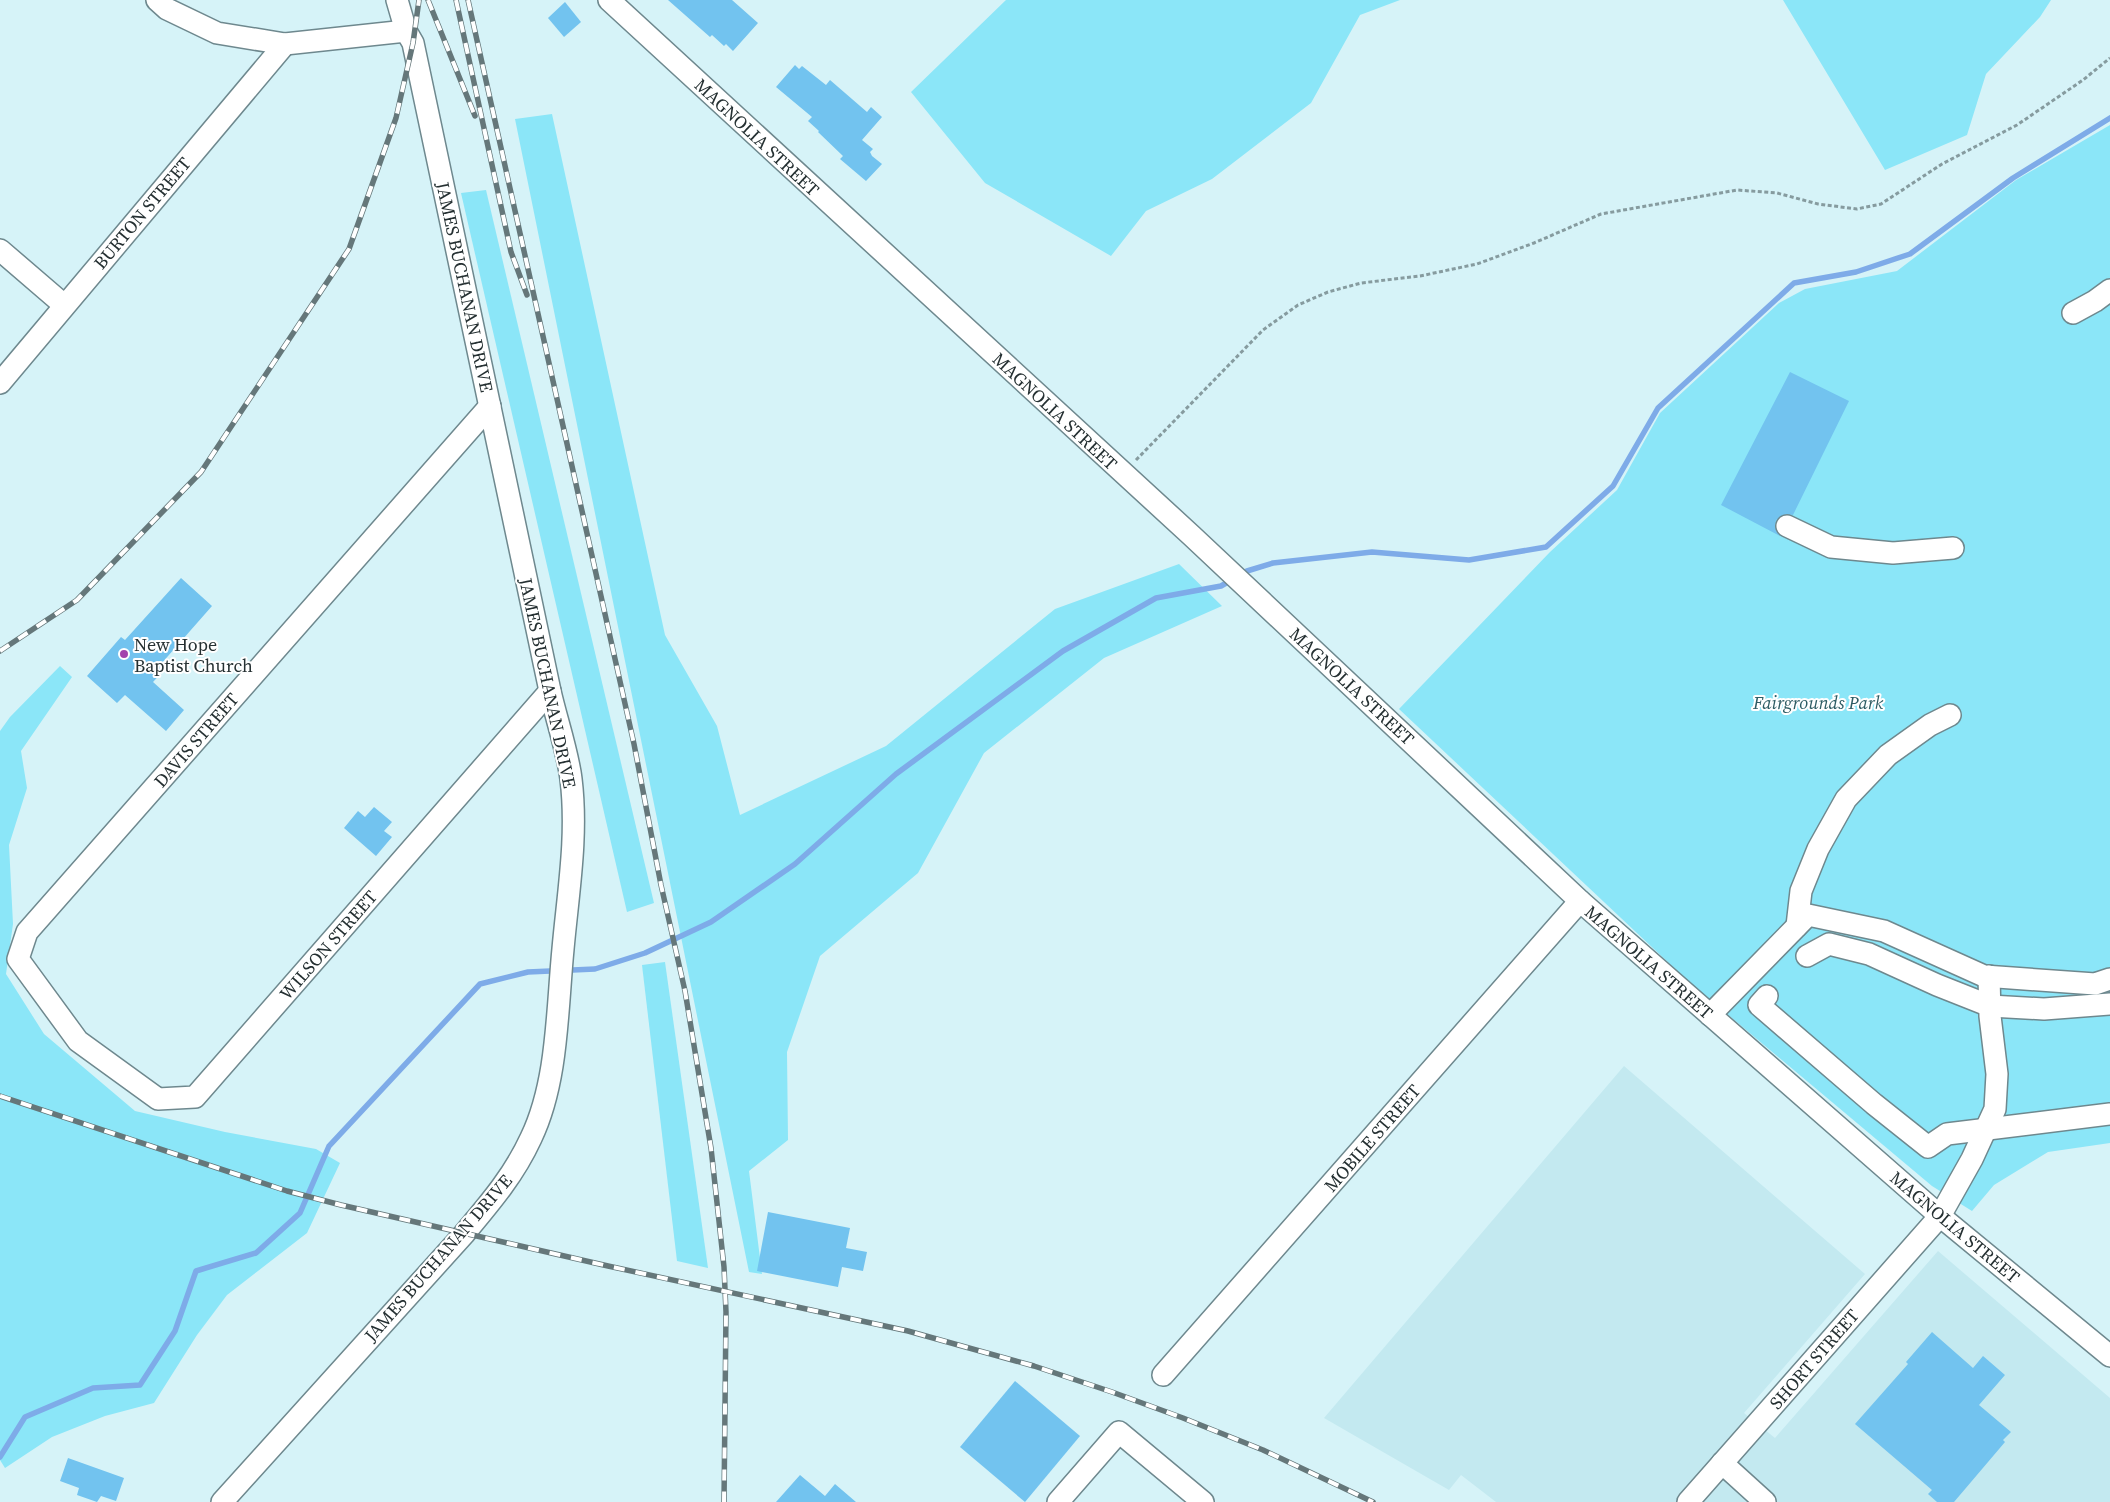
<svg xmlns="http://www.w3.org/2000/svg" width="2110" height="1502" viewBox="0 0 2110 1502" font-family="'Source Serif 4',serif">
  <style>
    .built { fill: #c3e9f0 }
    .green { fill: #8be6f8 }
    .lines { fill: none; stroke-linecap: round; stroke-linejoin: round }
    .stream { stroke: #7eabe8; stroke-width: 5.5 }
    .building { fill: #72c3ef }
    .minor-casing { stroke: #6e888e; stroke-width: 24 }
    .path { stroke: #869b9f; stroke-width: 3; stroke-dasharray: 4 2.5; stroke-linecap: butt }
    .minor { stroke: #fff; stroke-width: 21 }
    .rail-casing { stroke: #65777a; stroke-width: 5.5 }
    .rail { stroke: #fff; stroke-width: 4; stroke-dasharray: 11; stroke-linecap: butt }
    .poi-dot { fill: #a243ac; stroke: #fff; stroke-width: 2 }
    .labels { text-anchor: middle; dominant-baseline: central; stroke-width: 4; stroke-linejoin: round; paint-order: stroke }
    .street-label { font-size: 18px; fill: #253032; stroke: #fff }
    .poi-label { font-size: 18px; fill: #253032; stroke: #fff; text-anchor: start }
    .park-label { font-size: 18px; font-style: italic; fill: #2d5c64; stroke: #fff }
  </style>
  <rect width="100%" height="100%" fill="#d6f3f8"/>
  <polygon class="built" points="1624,1066 1865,1274 1744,1413 1775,1438 1938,1251 2110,1398 2110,1502 1496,1502 1461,1475 1449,1490 1324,1418"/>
  <g class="green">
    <polygon points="1006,0 1400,0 1360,15 1311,103 1212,179 1146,211 1111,256 985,183 911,92"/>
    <polygon points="1783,0 2051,0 2040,17 1986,74 1967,135 1885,170"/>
    <polygon points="552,114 665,635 717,726 740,815 886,746 1055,609 1179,564 1222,606 1104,658 984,753 918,873 820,956 787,1052 788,1140 749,1171 762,1274 749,1272 515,119"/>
    <polygon points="2110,125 2110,1143 2048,1152 1994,1185 1972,1211 1932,1186 1689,982 1399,709 1550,552 1617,490 1660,413 1779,303 1805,289 1897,271 2016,180"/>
    <polygon points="486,190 654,903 627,912 461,193"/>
    <polygon points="60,666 72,677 21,751 27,788 9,845 13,924 6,974 44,1034 135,1111 225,1132 316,1149 340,1163 307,1233 227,1295 197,1335 154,1403 105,1416 52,1437 5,1468 0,1460 0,731 10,717"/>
    <polygon points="665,962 708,1268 677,1261 642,965"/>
  </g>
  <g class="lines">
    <polyline class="stream" points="0,1457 25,1417 93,1388 140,1385 175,1331 196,1271 256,1253 300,1213 329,1146 480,984 528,972 595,969 645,953 711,922 795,864 896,774 1063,651 1156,598 1221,586 1247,571 1273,563 1372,552 1469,560 1546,547 1613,486 1658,408 1794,283 1856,272 1910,254 2013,178 2110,118"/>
  </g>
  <g class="building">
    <polygon points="668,0 732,0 758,23 733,51 726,44 724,46 712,35 710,37"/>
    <polygon points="565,2 581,22 564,37 548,18"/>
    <polygon points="795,65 799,69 802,66 826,85 830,80 867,112 871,107 882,117 862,140 873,149 870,152 872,156 882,164 866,181 840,159 843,156 818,132 819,131 808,121 812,117 776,87"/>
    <polygon points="1790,372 1849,401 1793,515 1786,514 1776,520 1775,527 1780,536 1721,505"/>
    <polygon points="181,578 212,606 161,664 166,668 153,682 184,710 166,731 125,695 117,703 87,676 121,637 125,640"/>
    <polygon points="374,807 392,822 384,831 392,837 376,856 344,828 358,811 365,817"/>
    <polygon points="768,1212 850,1228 846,1248 867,1252 863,1271 842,1267 838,1287 757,1271"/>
    <polygon points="1932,1332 1973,1368 1983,1356 2005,1375 1979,1405 2011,1432 2003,1440 2005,1442 1954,1502 1937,1502 1928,1494 1932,1490 1855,1424 1908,1364 1906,1362"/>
    <polygon points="1015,1381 1080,1436 1025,1502 960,1447"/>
    <polygon points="68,1458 124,1478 116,1501 101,1496 97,1502 77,1495 79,1488 60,1481"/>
    <polygon points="800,1475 825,1496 835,1484 856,1502 776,1502"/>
  </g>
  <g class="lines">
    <defs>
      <g id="minor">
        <polyline points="157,0 167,9 217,33 285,44 406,31"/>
        <polyline points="609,0 1192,536 1580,901 1940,1216 2110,1356"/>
        <polyline points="0,250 64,305"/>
        <polyline points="2073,313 2095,301 2110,290"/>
        <polyline points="0,383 285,44"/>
        <polyline points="490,406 27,932 18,959 78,1041 158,1099 195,1097 550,691"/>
        <polyline points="1787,526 1831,547 1893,553 1953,548"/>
        <polyline points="1797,926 1801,891 1818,849 1846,799 1888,755 1930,725 1950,715"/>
        <polyline points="1807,956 1829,944 1869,954 1937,985 1990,1006 2044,1009 2110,1004"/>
        <polyline points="1767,996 1759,1005 1874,1104 1928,1147 1947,1134 2110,1114"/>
        <polyline points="1710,1015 1808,915 1884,931 1984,976 2095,984 2110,979"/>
        <polyline points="1163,1375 1580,901"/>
        <polyline points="1722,1463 1765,1502"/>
        <path d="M222 1502 464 1234C490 1203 514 1175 531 1138 558 1082 557 1010 563 949 568 893 578 836 571 779 568 753 556 718 550 691L413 43 406 31 397 0"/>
        <polyline points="1058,1502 1119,1432 1203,1502"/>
        <polyline points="1688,1502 1940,1216 1972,1159 1995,1109 1997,1074 1990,1016 1989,976"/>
      </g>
    </defs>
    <use href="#minor" class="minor-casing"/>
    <polyline class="path" points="1136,460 1263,330 1298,305 1328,292 1361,283 1420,276 1477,264 1534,243 1601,214 1737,190 1777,193 1818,204 1857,209 1881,204 1942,164 2017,125 2083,80 2110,58"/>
    <use href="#minor" class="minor"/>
    <defs>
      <g id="rail">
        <polyline points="428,0 475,116"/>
        <polyline points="456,0 511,252 527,295"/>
        <polyline points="468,0 634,744 661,885 685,991 711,1148 724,1267 726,1312 724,1502"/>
        <polyline points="0,651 77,600 201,472 349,249 396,118 413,43 419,0"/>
        <polyline points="0,1096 287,1191 341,1205 608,1266 908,1331 1034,1366 1112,1392 1183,1418 1263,1450 1373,1502"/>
      </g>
    </defs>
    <use href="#rail" class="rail-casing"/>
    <use href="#rail" class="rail"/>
  </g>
  <circle class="poi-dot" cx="124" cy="654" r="5"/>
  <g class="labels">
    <g class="street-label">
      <text transform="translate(757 137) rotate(43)">MAGNOLIA STREET</text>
      <text transform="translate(142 213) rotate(-50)">BURTON STREET</text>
      <text transform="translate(465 287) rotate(78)">JAMES BUCHANAN DRIVE</text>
      <text transform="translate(1055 411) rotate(43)">MAGNOLIA STREET</text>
      <text transform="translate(548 683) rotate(78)">JAMES BUCHANAN DRIVE</text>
      <text transform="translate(1352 686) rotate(43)">MAGNOLIA STREET</text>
      <text transform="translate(196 740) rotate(-49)">DAVIS STREET</text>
      <text transform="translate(328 945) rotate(-49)">WILSON STREET</text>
      <text transform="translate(1649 962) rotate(41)">MAGNOLIA STREET</text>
      <text transform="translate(1372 1138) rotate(-49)">MOBILE STREET</text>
      <text transform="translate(1955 1227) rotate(40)">MAGNOLIA STREET</text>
      <text transform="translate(438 1258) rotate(-49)">JAMES BUCHANAN DRIVE</text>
      <text transform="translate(1814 1359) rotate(-49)">SHORT STREET</text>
    </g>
    <g class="poi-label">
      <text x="134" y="644">New Hope<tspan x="134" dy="21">Baptist Church</tspan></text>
    </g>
    <g class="park-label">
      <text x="1818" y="702">Fairgrounds Park</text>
    </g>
  </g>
</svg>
